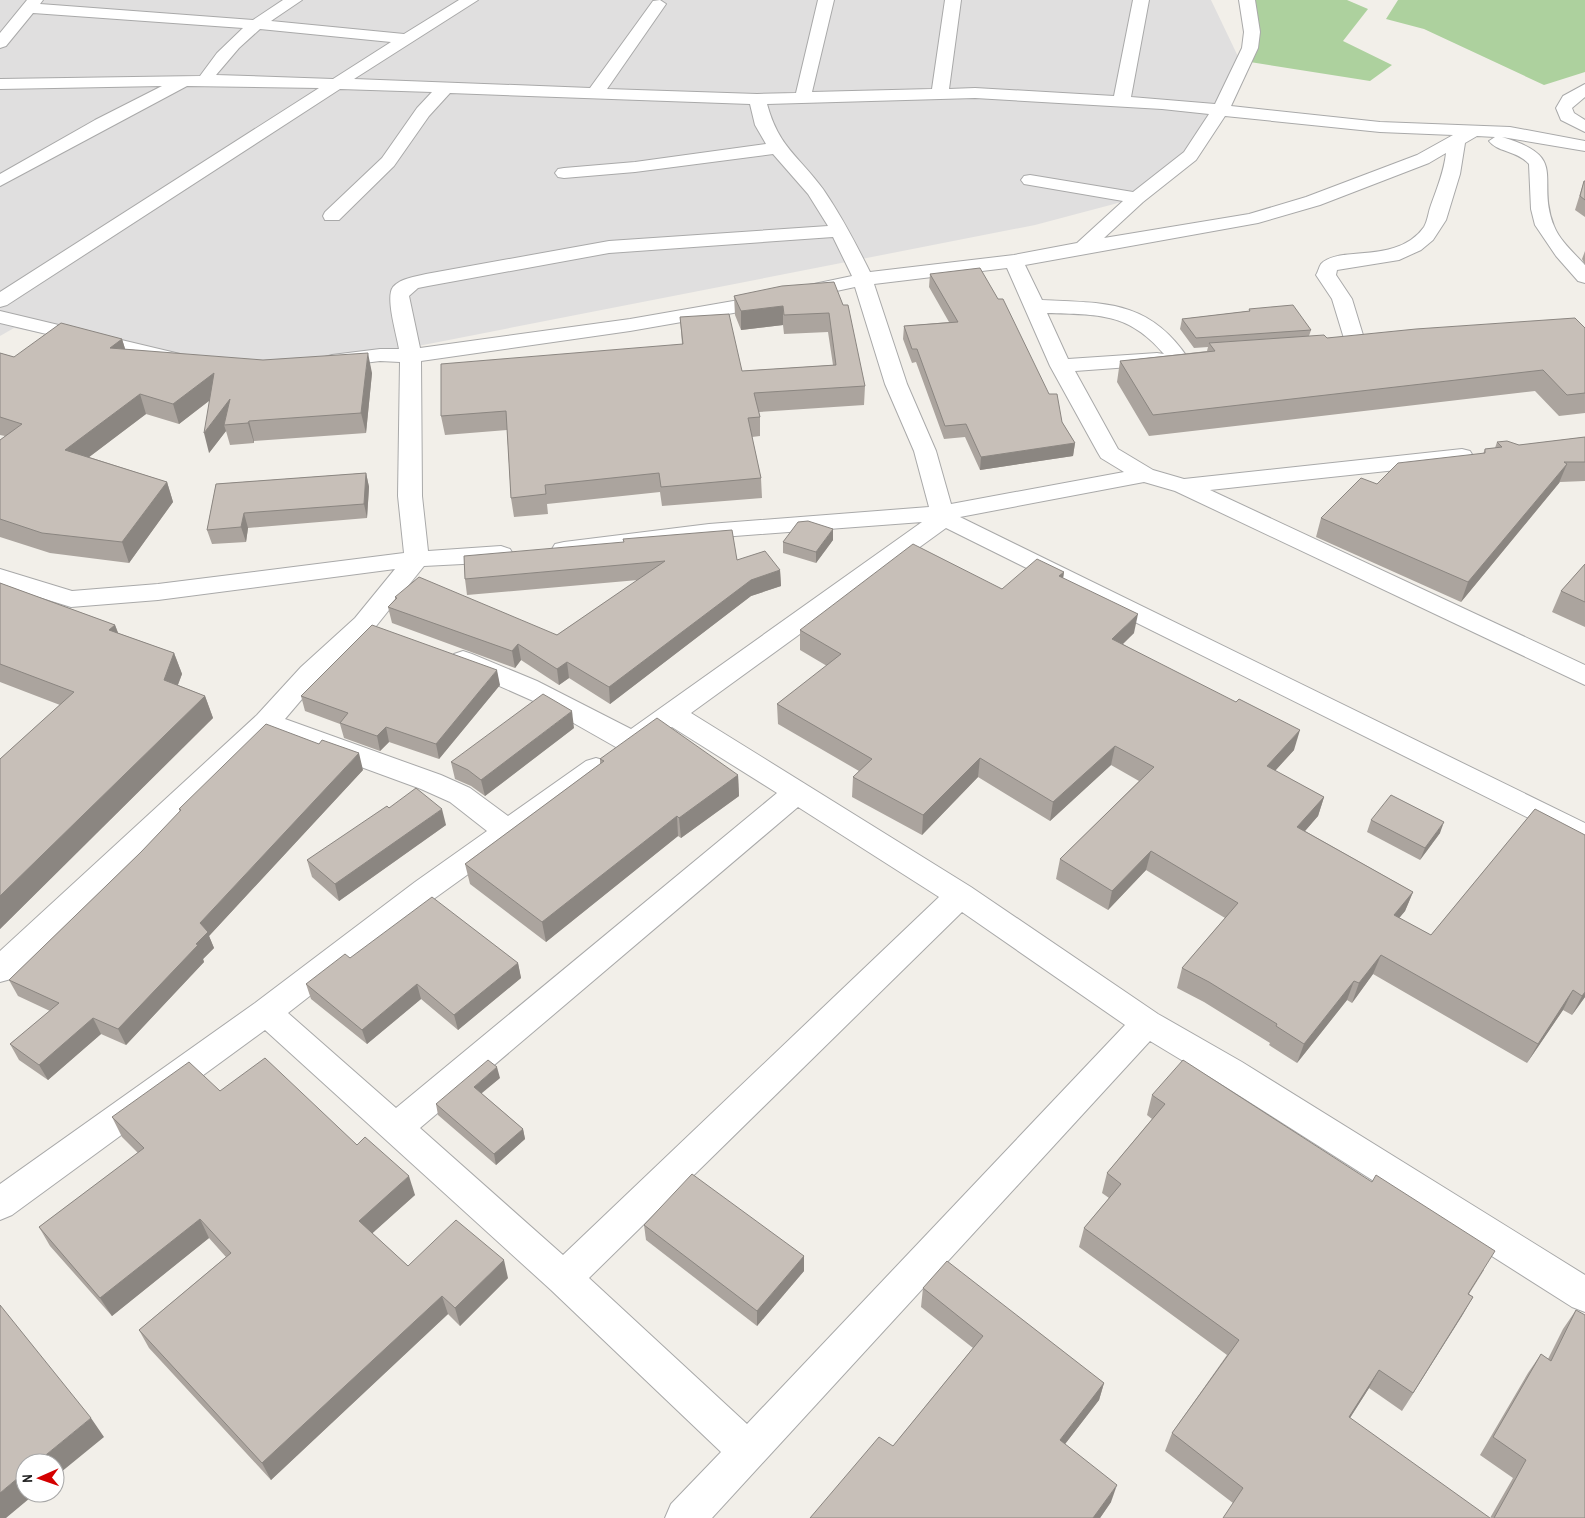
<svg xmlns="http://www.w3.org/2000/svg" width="1585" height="1518" viewBox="0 0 1585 1518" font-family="'Archivo Narrow',sans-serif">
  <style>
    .residential { fill: #e0dfdf }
    .forest { fill: #add19e }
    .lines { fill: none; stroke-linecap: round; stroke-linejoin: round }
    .minor-casing { stroke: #a9a9a9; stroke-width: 2 }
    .minor { fill: #fff; fill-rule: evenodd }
    .wall { fill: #aba49e }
    .shaded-wall { fill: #8b8681 }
    .building { fill: #c7bfb8; stroke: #8b8681 }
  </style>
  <rect width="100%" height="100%" fill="#f2efe9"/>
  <polygon class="residential" points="0,0 1211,0 1244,69 1206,133 1148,195 1035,225 260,377 14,328 0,336"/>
  <g class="forest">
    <polygon points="1240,0 1347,0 1368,9 1343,41 1392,65 1370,81 1250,62"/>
    <polygon points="1398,0 1585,0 1585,72 1544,85 1424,29 1386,19"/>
  </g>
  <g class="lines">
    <defs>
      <g id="minor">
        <path d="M27 0H43L40 4 253 20 283 0H302L271 21 404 34 459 0H478L354 79 590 88 653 1 660 0 666 4 607 89 757 94 796 93 818 0H834L812 92 932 89 945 0H961L949 89 975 88 1114 96 1133 0H1149L1131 97 1215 104 1242 48 1244 32 1239 0H1255L1260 32 1258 48 1231 106 1380 122 1510 127 1585 141V151L1502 137C1571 157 1535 178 1554 226 1560 241 1574 253 1585 265V283L1578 281 1556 256 1535 225 1531 209 1529 164C1518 151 1497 152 1489 141L1495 137 1477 136 1465 143 1460 174 1446 220 1433 240 1421 250 1399 260 1337 270 1336 275 1352 299 1366 345 1363 349 1356 351 1349 349 1346 345 1332 299 1316 275C1318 272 1319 267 1321 264 1338 245 1397 265 1424 227 1428 220 1428 213 1431 205 1437 188 1444 172 1446 153L1429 163 1320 205 1258 223 1025 265 1042 300C1105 303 1149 300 1188 358L1185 362C1178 364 1173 365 1167 359L1164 363 1157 365 1075 371 1118 449 1153 470 1184 479 1462 449 1470 451 1473 456 1470 461 1462 463 1210 490 1585 665V685L1175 491 1144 482 960 517 1585 823V846L946 528 691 713 971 887 1158 1014 1242 1062 1585 1275V1312L1572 1307 1218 1082 1150 1041 712 1518H665L671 1504 721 1452 551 1290 265 1030 12 1215 0 1220V1184L255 1003 415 882 487 831 450 802 421 789 271 734 11 979 0 982V951L257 715 301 667 355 618 395 569 158 600 71 607 0 585V569L72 591 158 584 404 553 398 496 400 362 380 361 332 367 325 365 321 361 325 357 332 355 380 349H399C397 336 385 297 393 287 401 278 415 277 426 274L609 241 828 226 808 194 773 154 635 172 564 178 558 177 555 173 558 169 564 168 635 162 766 144 755 125 750 104 450 93 429 116 394 166 339 220H325L323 216 325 212 382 158 417 108 432 92 340 89 7 305 0 307V292L319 88 187 86 0 186V174L95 120 162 86 0 89V79L200 76 217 53 243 28 33 13 6 46 0 48V33ZM260 29 391 42 333 79 216 75 239 48ZM975 98 1162 109 1209 114 1184 152 1133 192 1030 175 1024 176 1021 180 1024 184 1123 201 1077 243 1014 255 870 272C856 244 841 215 823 189 798 155 779 148 767 104ZM1225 116 1380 132 1453 135 1417 155 1306 197 1249 214 1104 238 1143 202 1196 160ZM833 237 852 276 739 300 630 319 420 348 409 296 418 288 428 286 609 253ZM1007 268 1050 366 1098 453 1101 458 1124 472 951 504 936 451 907 384 874 284ZM855 287 885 384 914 451 929 507 709 524 564 542 555 544 552 549 555 554 564 556 709 538 922 522 631 729 537 681 472 654 463 651 454 654 450 660 454 666 540 704 621 750C641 756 657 738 672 727L777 793 396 1108 288 1013 435 898 606 775 610 768 606 761 596 758 586 761 508 816 470 788 441 775 285 719 319 679 373 630 424 566 501 562 510 559 513 554 510 549 501 546 428 551 422 496 421 361 630 331 739 312ZM1047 313C1099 315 1128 312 1164 354L1157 353 1068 359ZM798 807 939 897 563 1255 420 1128ZM962 912 1125 1025 747 1424 589 1278Z"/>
        <polygon points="1585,84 1585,97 1572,108 1574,113 1585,120 1585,132 1561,120 1556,108 1563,96"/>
        <polygon points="0,311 180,354 183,358 180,362 173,364 0,323"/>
      </g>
    </defs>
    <use href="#minor" class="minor-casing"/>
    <use href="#minor" class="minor"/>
  </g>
  <g class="wall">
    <polygon points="1584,181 1585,181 1585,217 1575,210"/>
    <polygon points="1585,251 1585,265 1582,259"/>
    <polygon points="930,274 1062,422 1075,443 1073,456 980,470 965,437 944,439 916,362 912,363 903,339 904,326 949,322 929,287"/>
    <polygon points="834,282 865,386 864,405 759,412 760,417 760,436 752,437 761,478 762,498 662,506 660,492 547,504 548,514 514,517 511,498 507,430 445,435 441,416 682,344 680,317 742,371 833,365 828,332 784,334 783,325 741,330 735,315 734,296"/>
    <polygon points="1249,309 1311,330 1309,336 1327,338 1585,328 1585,413 1559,416 1535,391 1149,436 1117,382 1120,361 1207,351 1208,347 1194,348 1180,329 1182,319 1249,311"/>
    <polygon points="122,339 125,349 372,373 366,433 254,441 254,443 230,445 226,431 209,453 209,401 179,424 146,414 89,457 167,482 173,502 129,563 50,553 0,537 0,440 5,436 0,435 0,353 14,357"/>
    <polygon points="1585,437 1585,481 1560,482 1461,602 1316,537 1321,518 1483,454 1485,449 1495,448 1497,442 1519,445"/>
    <polygon points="366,473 369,487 367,518 248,528 246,542 212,544 207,530 216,484"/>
    <polygon points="833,540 816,563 783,553 783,542"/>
    <polygon points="464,556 737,560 780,570 781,586 751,596 610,704 569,678 559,685 521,660 515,668 392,623 388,607 395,599 395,597 557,635 638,580 467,595 465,579"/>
    <polygon points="1585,564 1585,627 1552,612 1561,591"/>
    <polygon points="1064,572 1063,578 1134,633 1123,644 1294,750 1275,771 1324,797 1318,816 1305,831 1413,892 1405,911 1399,918 1431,935 1535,809 1585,997 1572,1015 1563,1010 1527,1063 1373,974 1352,1003 1347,1000 1297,1063 1269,1045 1270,1043 1204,1002 1177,988 1182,968 1225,918 1146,870 1108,910 1056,879 1060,859 1139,781 1111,765 1050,821 978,777 922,835 852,797 853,777 859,771 778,724 777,704 827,666 800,650 800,630 1002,589"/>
    <polygon points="0,583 115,625 118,633 174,653 182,674 178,685 205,696 213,718 0,929 0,759 60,705 0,682"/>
    <polygon points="500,685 439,759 389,742 380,751 344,738 340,724 305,711 301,696"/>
    <polygon points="574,728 485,796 471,786 455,779 451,762"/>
    <polygon points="600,759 738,775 739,796 681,838 678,836 546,942 470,884 465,864 600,764"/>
    <polygon points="363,770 209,936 214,948 203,959 204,962 126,1045 101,1034 48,1080 19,1060 10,1044 50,1011 18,996 9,980 141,852 180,812 179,809"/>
    <polygon points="389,808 446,825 339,901 312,877 307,860"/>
    <polygon points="1371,820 1440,833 1420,860 1367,832"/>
    <polygon points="350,958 518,963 521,978 458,1030 421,999 367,1044 311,999 306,984"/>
    <polygon points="500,1078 481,1093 523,1129 525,1139 496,1165 438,1115 436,1104"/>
    <polygon points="220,1091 357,1145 415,1195 372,1233 408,1266 508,1278 460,1326 448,1314 271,1480 149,1348 139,1330 226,1257 209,1238 112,1316 50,1246 39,1227 138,1153 122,1137 112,1117"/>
    <polygon points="1152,1095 1484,1270 1469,1294 1473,1297 1402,1411 1369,1388 1350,1418 1233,1503 1165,1451 1172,1433 1227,1355 1079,1247 1084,1228 1109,1198 1102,1193 1107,1173 1152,1119 1147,1115"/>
    <polygon points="644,1225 804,1256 804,1271 757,1326 646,1240"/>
    <polygon points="923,1288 1104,1383 1099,1400 1065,1444 1111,1502 1100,1518 810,1518 893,1446 973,1348 921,1307"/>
    <polygon points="1576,1310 1585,1518 1490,1518 1513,1478 1480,1455 1528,1373 1541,1354 1548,1359 1563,1329"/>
  </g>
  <g class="shaded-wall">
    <polygon points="783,306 783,325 741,330 741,311"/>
    <polygon points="122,339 128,358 110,348"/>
    <polygon points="368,353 372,373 366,433 361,413"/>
    <polygon points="214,373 219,393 179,424 173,404"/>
    <polygon points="140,394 146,414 72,470 65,450"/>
    <polygon points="230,399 224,425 226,431 209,453 204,433"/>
    <polygon points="249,421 254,441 254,443 248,423"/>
    <polygon points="1075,443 1073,456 980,470 981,457"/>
    <polygon points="1567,464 1559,483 1461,602 1468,582"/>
    <polygon points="366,473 369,487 367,518 364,504"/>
    <polygon points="167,482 173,502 129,563 122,542"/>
    <polygon points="244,513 248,528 246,542 241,527"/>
    <polygon points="833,529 833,540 816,563 816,552"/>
    <polygon points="780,570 781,586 751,596 610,704 609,687 751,580"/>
    <polygon points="1064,572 1061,591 1059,576"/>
    <polygon points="1138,614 1134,633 1108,658 1112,639"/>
    <polygon points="115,625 123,646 109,630"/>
    <polygon points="518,644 521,660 515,668 512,651"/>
    <polygon points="174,653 182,674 171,702 164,680"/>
    <polygon points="567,662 569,678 559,685 557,669"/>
    <polygon points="497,670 500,685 439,759 436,744"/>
    <polygon points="205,696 213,718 0,929 0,896"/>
    <polygon points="572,711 574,728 485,796 481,780"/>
    <polygon points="386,727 389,742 380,751 377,736"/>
    <polygon points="1300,730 1294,750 1261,786 1267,766"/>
    <polygon points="1115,746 1111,765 1050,821 1053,802"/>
    <polygon points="359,753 363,770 209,936 214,948 203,959 204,962 126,1045 118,1029 196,944 200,923"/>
    <polygon points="980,758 978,777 922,835 923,815"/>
    <polygon points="738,775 739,796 681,838 679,818"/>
    <polygon points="1324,797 1318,816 1291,847 1297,827"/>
    <polygon points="442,809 446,825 339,901 335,884"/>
    <polygon points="677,816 678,836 546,942 542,922"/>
    <polygon points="1444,822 1440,833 1420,860 1425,848"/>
    <polygon points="1151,851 1146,870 1108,910 1112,891"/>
    <polygon points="1413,892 1405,911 1386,934 1394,915"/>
    <polygon points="1381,955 1373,974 1352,1003 1359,983"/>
    <polygon points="518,963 521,978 458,1030 454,1015"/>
    <polygon points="1354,981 1347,1000 1297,1063 1304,1044"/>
    <polygon points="417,984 421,999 367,1044 362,1030"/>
    <polygon points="1573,990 1563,1010 1527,1063 1538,1044"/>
    <polygon points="1585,992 1585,997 1572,1015 1582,996"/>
    <polygon points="93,1018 101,1034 48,1080 39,1065"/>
    <polygon points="497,1067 500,1078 476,1098 474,1087"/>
    <polygon points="523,1129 525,1139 496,1165 494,1154"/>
    <polygon points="409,1176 415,1195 366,1239 359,1221"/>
    <polygon points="200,1219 209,1238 112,1316 100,1298"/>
    <polygon points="804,1256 804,1271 757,1326 757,1311"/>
    <polygon points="504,1260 508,1278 460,1326 455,1308"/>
    <polygon points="442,1296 448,1314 271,1480 262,1463"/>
    <polygon points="1473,1297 1462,1316 1402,1411 1413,1393"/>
    <polygon points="1379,1370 1369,1388 1339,1435 1349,1417"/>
    <polygon points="1104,1383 1099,1400 1055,1457 1060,1440"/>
    <polygon points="91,1418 104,1437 55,1477 55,1463 36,1463"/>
    <polygon points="25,1472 25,1493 36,1493 6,1518 0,1518 0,1493"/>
    <polygon points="1117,1485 1111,1502 1100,1518 1093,1518"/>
  </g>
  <g class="building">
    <polygon points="1584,181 1585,181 1585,200 1580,196"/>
    <polygon points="980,268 998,299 1003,299 1049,394 1057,394 1062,422 1075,443 981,457 966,424 945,426 917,349 912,349 904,326 958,322 930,274"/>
    <polygon points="834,282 843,305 848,305 865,386 754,393 760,417 748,418 761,478 661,487 659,473 545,485 546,494 511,498 506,411 441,416 441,364 683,344 680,317 729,314 742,371 836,365 829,313 784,315 783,306 741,311 734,296 782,286"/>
    <polygon points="1293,305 1311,330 1196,338 1182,319 1250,311 1249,309"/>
    <polygon points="1575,318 1585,328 1585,393 1567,395 1543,370 1153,415 1120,361 1215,351 1209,343 1324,335 1327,338 1416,329"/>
    <polygon points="61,323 122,339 110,348 263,360 368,353 361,413 249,421 248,423 224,425 230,399 204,433 214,373 173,404 140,394 65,450 167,482 122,542 42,533 0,519 0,440 22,424 0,417 0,353 14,357"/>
    <polygon points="1585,437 1585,462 1564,462 1567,464 1468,582 1321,518 1361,478 1377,484 1398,463 1485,453 1485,449 1502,447 1497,442 1507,441 1519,445"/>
    <polygon points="366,473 364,504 244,513 241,527 207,530 216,484"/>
    <polygon points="808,521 833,529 816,552 783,542 798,522"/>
    <polygon points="732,530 737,560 765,551 780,570 751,580 609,687 567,662 557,669 518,644 512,651 388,607 397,598 395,597 419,577 557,635 665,561 465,579 464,556 624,542 623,539"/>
    <polygon points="913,544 1002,589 1037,559 1064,572 1059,576 1138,614 1112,639 1236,702 1239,699 1300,730 1267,766 1324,797 1297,827 1413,892 1394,915 1431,935 1535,809 1585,835 1585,992 1582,996 1573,990 1538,1044 1381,955 1359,983 1354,981 1304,1044 1276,1026 1277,1024 1209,982 1182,968 1238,903 1151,851 1112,891 1060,859 1154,767 1115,746 1053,802 980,758 923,815 853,777 872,759 777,704 841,654 800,630"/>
    <polygon points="1585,564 1585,602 1561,591"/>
    <polygon points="0,583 115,625 109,630 174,653 164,680 205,696 0,896 0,759 74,692 0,664"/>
    <polygon points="372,625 497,670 436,744 386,727 377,736 340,723 348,713 301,696"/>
    <polygon points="543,694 572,711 481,780 468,770 451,762"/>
    <polygon points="657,718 738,775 679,818 677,816 542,922 465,864 604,761 600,759"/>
    <polygon points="266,724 319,744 322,740 359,753 200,923 208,932 196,944 198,945 118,1029 93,1018 39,1065 10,1044 59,1003 9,980 141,852 181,810 179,809"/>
    <polygon points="416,788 442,809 335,884 307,860 387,806 389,808"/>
    <polygon points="1391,795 1444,822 1425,848 1371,820"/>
    <polygon points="432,897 518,963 454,1015 417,984 362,1030 306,984 345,954 350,958"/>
    <polygon points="265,1058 357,1145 365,1137 409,1176 359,1221 408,1266 456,1220 504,1260 455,1308 442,1296 262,1463 139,1330 231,1253 200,1219 100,1298 39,1227 144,1148 112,1117 189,1062 220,1091"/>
    <polygon points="488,1060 497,1067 474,1087 523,1129 494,1154 436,1104"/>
    <polygon points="1183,1060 1372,1182 1376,1175 1495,1251 1468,1294 1473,1297 1413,1393 1379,1370 1349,1417 1490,1518 1223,1518 1243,1488 1172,1433 1239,1340 1084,1228 1121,1184 1107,1173 1165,1104 1152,1095"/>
    <polygon points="692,1174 804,1256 757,1311 644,1225"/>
    <polygon points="947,1261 1104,1383 1060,1440 1117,1485 1093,1518 810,1518 879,1437 893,1446 983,1336 923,1288"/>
    <polygon points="0,1305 91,1418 36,1463 25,1463 25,1472 0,1493"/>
    <polygon points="1576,1310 1585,1315 1585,1518 1494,1518 1526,1460 1493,1437 1541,1354 1551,1361"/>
  </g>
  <g transform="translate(40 1478) rotate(268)"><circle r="24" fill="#ffffff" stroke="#a7a7a7"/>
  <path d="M0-4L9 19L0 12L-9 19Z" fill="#d40000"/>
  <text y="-8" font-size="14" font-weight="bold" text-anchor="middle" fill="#222222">N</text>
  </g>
</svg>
